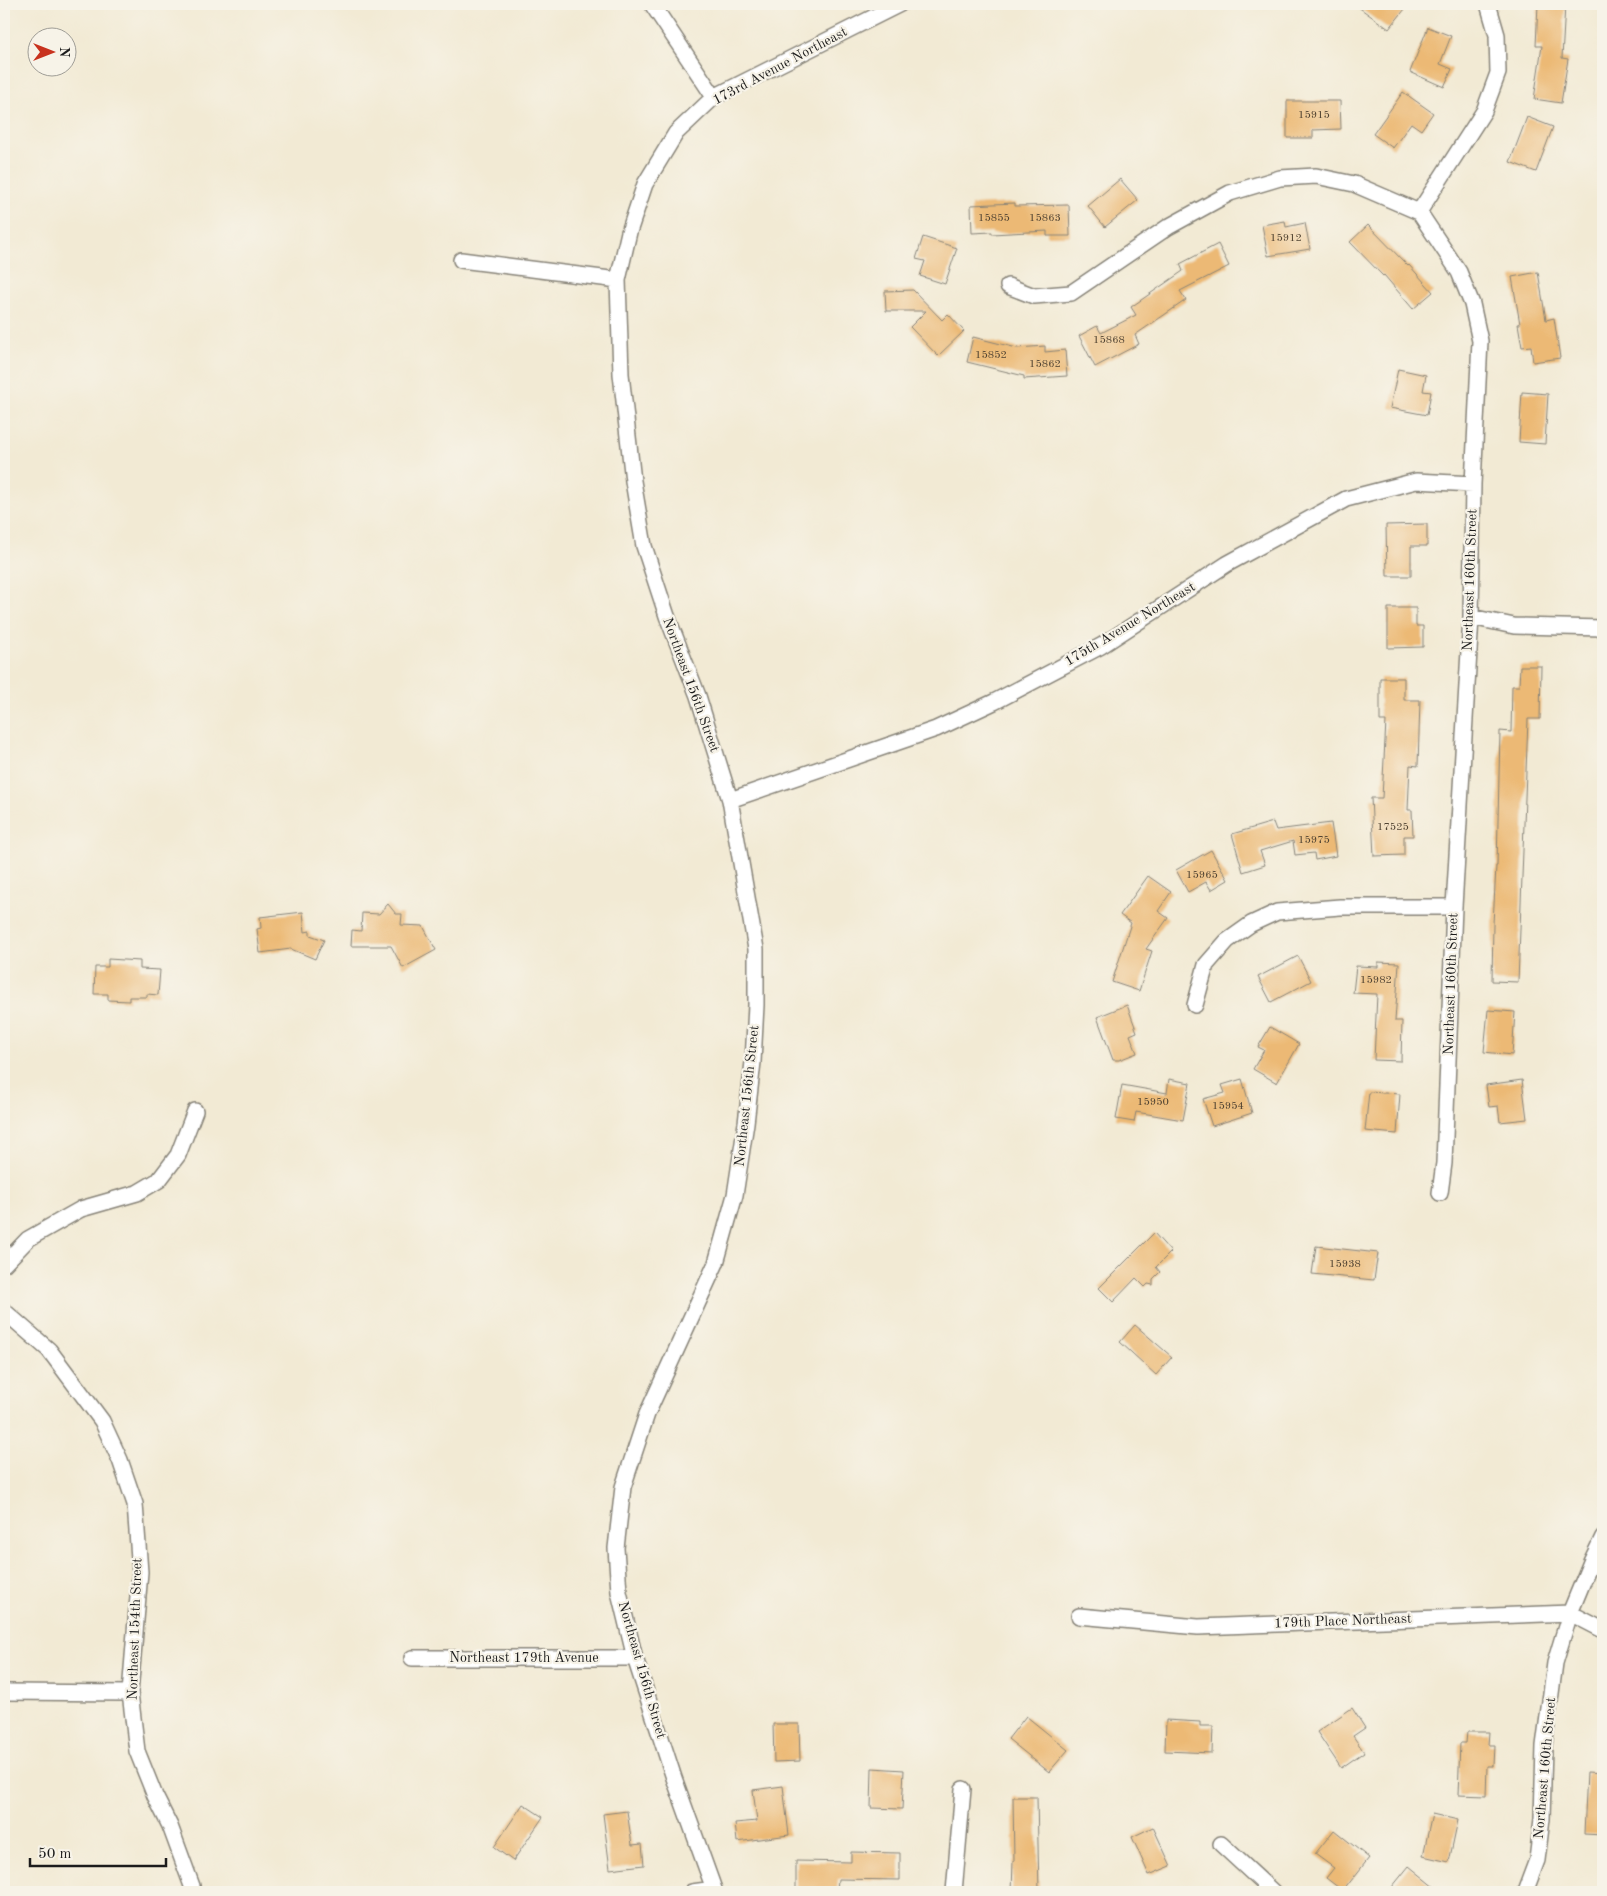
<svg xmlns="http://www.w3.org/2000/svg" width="1607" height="1896" font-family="'Old Standard TT',serif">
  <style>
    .building { fill: #ecb974 }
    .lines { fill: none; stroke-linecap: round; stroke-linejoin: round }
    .minor-casing { stroke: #878378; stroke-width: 18 }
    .minor { stroke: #fff; stroke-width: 15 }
    .labels { text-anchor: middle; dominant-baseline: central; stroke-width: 4.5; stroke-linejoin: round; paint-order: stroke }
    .number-label { font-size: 11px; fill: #504332 }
    .street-label { font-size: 14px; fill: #1c1c1c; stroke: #f7f3e8 }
  </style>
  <rect width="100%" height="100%" fill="#f7f3e8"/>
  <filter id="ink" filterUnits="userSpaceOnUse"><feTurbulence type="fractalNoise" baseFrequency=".02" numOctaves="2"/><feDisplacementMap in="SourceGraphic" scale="10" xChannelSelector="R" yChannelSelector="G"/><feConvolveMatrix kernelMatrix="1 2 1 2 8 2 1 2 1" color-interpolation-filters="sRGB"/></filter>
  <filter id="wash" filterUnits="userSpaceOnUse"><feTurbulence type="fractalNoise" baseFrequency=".0096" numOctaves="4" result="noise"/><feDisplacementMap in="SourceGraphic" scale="20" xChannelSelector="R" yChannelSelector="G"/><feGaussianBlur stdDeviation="1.12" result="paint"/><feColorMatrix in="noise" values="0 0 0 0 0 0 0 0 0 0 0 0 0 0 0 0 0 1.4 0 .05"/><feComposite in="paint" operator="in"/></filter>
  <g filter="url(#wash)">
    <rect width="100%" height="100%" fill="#f2ead4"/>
    <g id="blocks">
      <path class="building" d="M1354 4H1409L1389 29Z
        M1538 4 1565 5 1562 58 1568 59 1561 103 1534 99 1542 46H1536Z
        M1428 27 1451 36 1440 64 1452 69 1444 87 1410 72Z
        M1403 92 1433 113 1421 130 1411 123 1393 148 1373 134Z
        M1287 101H1340L1341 129 1313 130V138H1287Z
        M1527 117 1553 127 1536 172 1510 162Z
        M1120 179 1138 200 1105 227 1088 206Z
        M1015 203V206L1069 205 1070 236H1047V231L992 234V232L972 233 971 205Z
        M1285 221 1286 227 1305 223 1310 249 1268 256 1262 225Z
        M1368 225 1408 266 1409 265 1433 292 1413 309 1384 275 1383 276 1350 242Z
        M923 237 957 248 945 284 920 276 925 261 916 259Z
        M1218 244 1229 266 1180 291 1186 300 1135 335 1139 344 1095 367 1079 336 1097 326 1101 333 1136 315 1131 307 1183 271 1180 264Z
        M1538 272 1546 320 1554 318 1560 358 1533 362 1531 346 1522 347 1518 324H1520L1512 277Z
        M913 290 942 320 948 314 964 331 938 356 910 327 926 311H886L885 291Z
        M973 337 1017 348 1045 346V352L1065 350 1067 376 1024 379V376L967 362Z
        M1398 369 1426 375 1423 391 1431 392 1427 415 1390 408Z
        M1522 392 1548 394 1545 444 1519 442Z
        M1427 524V546H1411V576H1387L1386 525Z
        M1388 608H1416V626H1423V647L1388 648Z
        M1520 666H1541L1540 719H1528L1518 982 1492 981 1493 924 1496 866H1497L1500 731 1511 732 1512 686H1519Z
        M1380 678H1404V700H1420L1418 766 1410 765 1408 810H1412L1413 836H1404V855L1374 856 1371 798H1382L1386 721H1380Z
        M1273 822 1276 830 1331 823 1336 856 1315 860 1314 853 1295 855 1293 841 1260 851 1265 865 1243 872 1232 834Z
        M1211 850 1228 880 1211 890 1206 882 1188 892 1176 870Z
        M1148 876 1171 892 1158 911 1168 918 1146 949 1152 951 1139 991 1112 982 1131 923 1120 915Z
        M388 904 396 914H402L401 925 423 926 436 950 403 968 391 946H351L352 930 361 931 362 913 379 914Z
        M303 912 305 932 310 931V935L324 940 315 959 291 949 260 953 257 929 261 928 260 917Z
        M1298 956 1311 981 1271 1002 1258 977Z
        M108 959 140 961V969L160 970 158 995 147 994V997H129V1001L108 1000V994H94L95 967H108Z
        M1378 962 1399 963 1395 1021H1402L1401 1061 1374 1060 1377 994 1353 993 1356 966 1378 967Z
        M1127 1005 1137 1032 1130 1035 1137 1053 1119 1060H1113L1097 1017Z
        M1488 1010 1515 1012 1512 1055 1484 1052Z
        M1270 1027 1299 1044 1277 1083 1253 1069 1264 1050 1258 1047Z
        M1169 1079 1190 1083 1183 1120 1136 1112 1134 1122 1116 1119 1122 1085 1167 1093Z
        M1242 1079 1252 1113 1212 1126 1203 1099 1225 1093 1222 1085Z
        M1522 1080 1527 1119 1500 1122 1498 1106 1489 1107 1486 1085Z
        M1369 1092 1400 1094 1397 1134 1365 1131Z
        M1154 1233 1171 1252 1156 1267 1160 1272 1153 1279V1285L1148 1284 1145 1287 1136 1278 1113 1302 1099 1288Z
        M1316 1246 1378 1253 1374 1280 1312 1274Z
        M1135 1325 1172 1357 1156 1375 1120 1342Z
        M1352 1708 1365 1728 1353 1736 1364 1752 1341 1768 1317 1732Z
        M1026 1716 1068 1750 1049 1772 1008 1739Z
        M1166 1720 1200 1722V1726H1213L1212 1753 1165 1751Z
        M773 1724H799L800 1761 774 1762Z
        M1467 1732H1489L1488 1745H1494L1493 1766H1487L1486 1796 1458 1795 1460 1743H1466Z
        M872 1768 904 1770 902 1809 871 1808Z
        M1587 1772 1603 1773V1835L1584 1834Z
        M783 1786 789 1835 737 1842 735 1823 757 1821 753 1790Z
        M1013 1797H1037L1039 1892H1012L1013 1861H1014Z
        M523 1804 543 1817 513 1861 494 1847Z
        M627 1811 632 1845 642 1844 644 1865 610 1869 603 1814Z
        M1432 1814 1458 1820 1449 1862 1423 1856Z
        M1153 1827 1171 1866 1149 1875 1132 1837Z
        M1334 1830 1369 1858 1343 1891 1326 1878 1334 1868 1315 1854Z
        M851 1852 900 1853V1880L838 1879 837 1890 796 1889V1861L851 1862Z
        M1409 1866 1441 1892H1388Z"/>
    </g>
  </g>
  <g filter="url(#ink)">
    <use href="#blocks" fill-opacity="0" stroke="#878378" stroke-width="1"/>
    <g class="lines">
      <defs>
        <path id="minor" d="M652 4 714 97
          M461 260 618 280
          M1008 286 1034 296 1071 293 1168 227 1230 193 1280 178 1316 176 1354 184 1419 212
          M1471 617 1514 626 1603 628
          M730 800 936 729 994 702 1101 646 1227 564 1346 499 1416 481 1473 484
          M1195 1005 1206 965 1227 941 1251 924 1277 912 1340 907H1454
          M1440 1193 1444 1163 1454 907 1471 617 1473 484 1480 341 1472 304 1459 272 1419 212 1484 111 1498 73 1497 35 1488 4
          M4 1264 28 1239 81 1209 137 1193 159 1180 178 1155 195 1111
          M4 1311 49 1350 102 1421 120 1460 135 1504 140 1572 130 1693 137 1751 155 1796 170 1826 192 1886V1892
          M1079 1616 1198 1627 1570 1613 1603 1630
          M412 1658H635
          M4 1692 130 1693
          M1221 1844 1273 1892
          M692 1892 714 1889
          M715 1892 674 1778 635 1658 619 1592 616 1548 623 1487 647 1414 716 1263 735 1195 746 1123 753 1062 756 1005V949L730 800 698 696 667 616 644 546 633 481 621 374 618 280 629 232 645 184 676 133 714 97 900 4
          M954 1892 963 1789
          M1525 1892 1537 1860 1542 1819 1544 1746 1555 1663 1570 1613 1591 1562 1603 1537"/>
      </defs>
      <use href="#minor" class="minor-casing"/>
      <use href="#minor" class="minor"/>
    </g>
  </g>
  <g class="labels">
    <g class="number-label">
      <text x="1314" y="115">15915</text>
      <text x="994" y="218">15855</text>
      <text x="1045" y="218">15863</text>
      <text x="1286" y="238">15912</text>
      <text x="1109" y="340">15868</text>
      <text x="991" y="355">15852</text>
      <text x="1045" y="364">15862</text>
      <text x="1393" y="827">17525</text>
      <text x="1314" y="840">15975</text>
      <text x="1202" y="875">15965</text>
      <text x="1376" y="980">15982</text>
      <text x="1153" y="1102">15950</text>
      <text x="1228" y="1106">15954</text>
      <text x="1345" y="1264">15938</text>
    </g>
    <g class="street-label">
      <text transform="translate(780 66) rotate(-28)">173rd Avenue Northeast</text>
      <text transform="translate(1470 580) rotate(-88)">Northeast 160th Street</text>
      <text transform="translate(1130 624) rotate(-31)">175th Avenue Northeast</text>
      <text transform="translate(691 685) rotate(70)">Northeast 156th Street</text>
      <text transform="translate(1451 984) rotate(-88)">Northeast 160th Street</text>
      <text transform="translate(747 1096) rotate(-84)">Northeast 156th Street</text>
      <text transform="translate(1343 1621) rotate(-2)">179th Place Northeast</text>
      <text transform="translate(135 1629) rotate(-88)">Northeast 154th Street</text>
      <text x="524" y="1658">Northeast 179th Avenue</text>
      <text transform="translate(642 1670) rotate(74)">Northeast 156th Street</text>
      <text transform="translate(1545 1768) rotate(-85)">Northeast 160th Street</text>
    </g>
  </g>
  <rect width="1607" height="1896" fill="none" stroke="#f7f3e8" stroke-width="20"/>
  <g transform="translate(52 52) rotate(90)"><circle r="24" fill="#f7f3e8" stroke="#9f9d96"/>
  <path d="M0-4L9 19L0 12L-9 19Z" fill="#c8321e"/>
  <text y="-8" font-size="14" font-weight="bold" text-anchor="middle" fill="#1c1c1c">N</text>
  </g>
  <path d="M30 1858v8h136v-8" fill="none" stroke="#1c1c1c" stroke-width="2.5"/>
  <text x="38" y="1858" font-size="15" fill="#1c1c1c" stroke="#f7f3e8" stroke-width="4" paint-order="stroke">50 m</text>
</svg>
